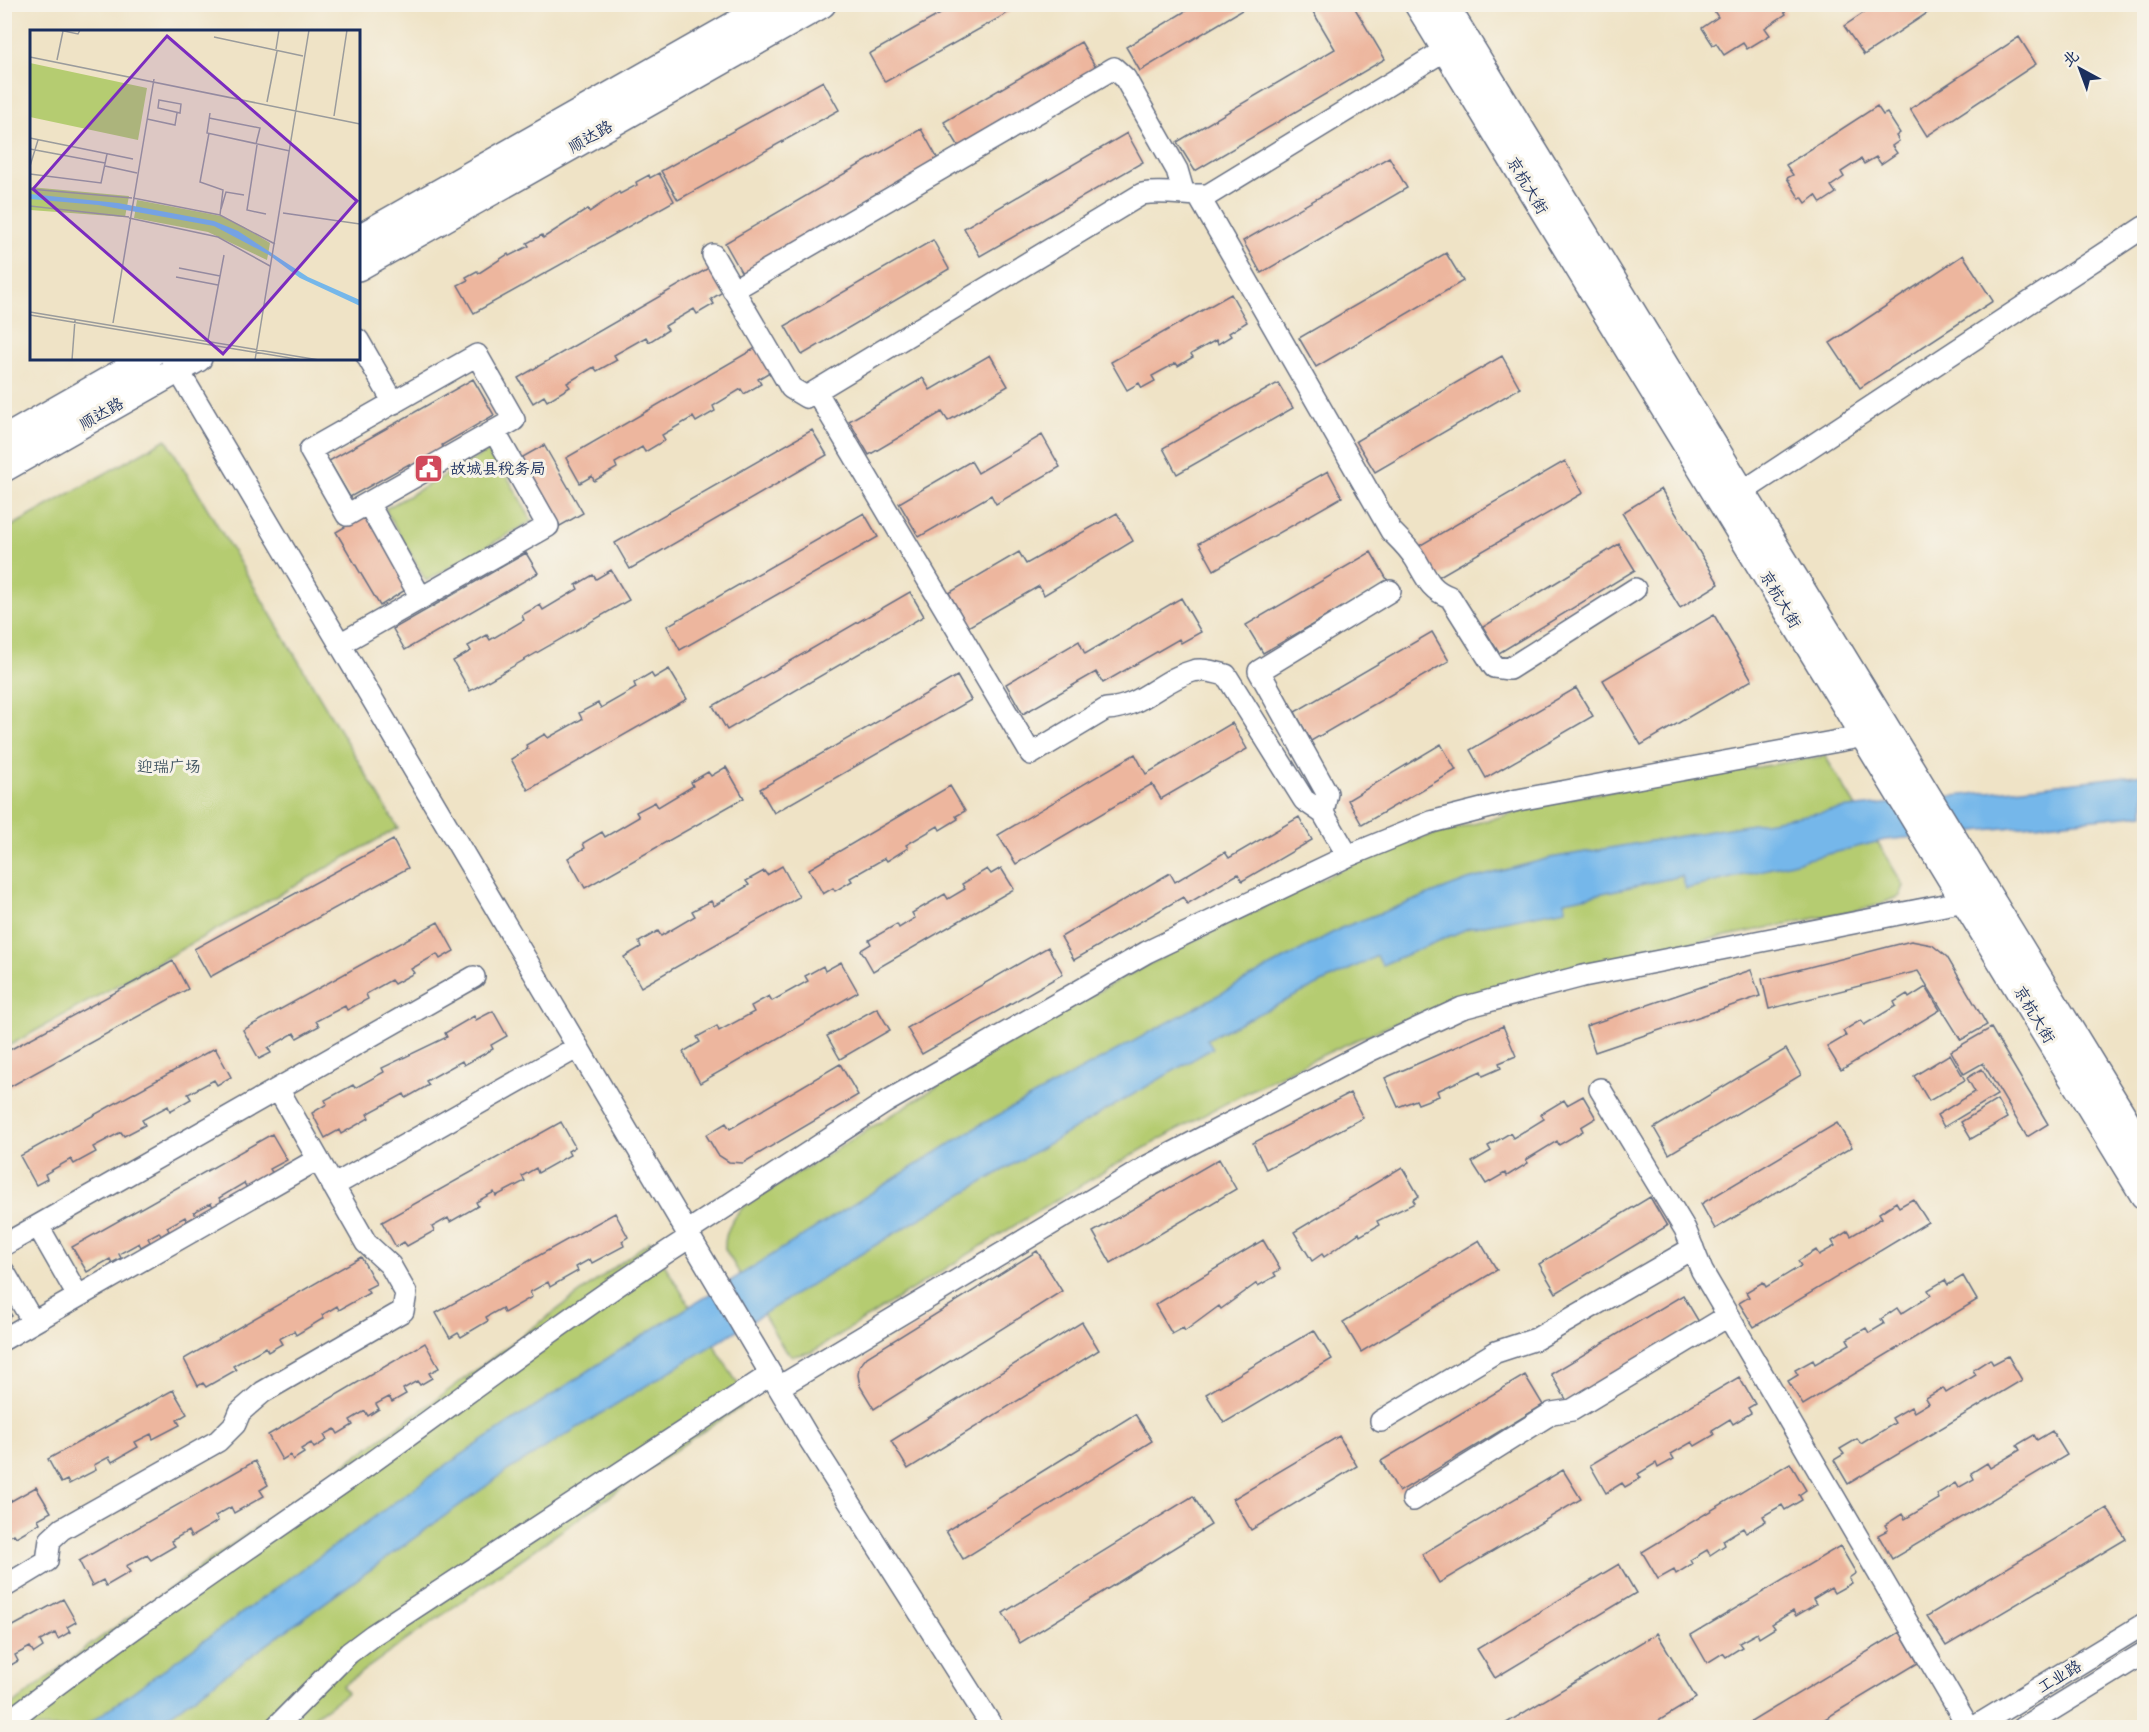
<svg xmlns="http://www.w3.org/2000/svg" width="2149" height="1732" font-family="Delius,'LXGW WenKai TC',sans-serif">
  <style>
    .green { fill: #b5cc71; stroke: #687e68; stroke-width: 1.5 }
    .water { fill: #75b7ea; stroke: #4873a4; stroke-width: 1.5 }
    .building { fill: #edb69e }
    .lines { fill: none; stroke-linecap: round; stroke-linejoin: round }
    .minor-casing { stroke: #656e82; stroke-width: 24 }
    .major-casing { stroke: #656e82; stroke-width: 30 }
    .minor { stroke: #fff; stroke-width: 21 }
    .major { stroke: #fff; stroke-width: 27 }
    .labels { text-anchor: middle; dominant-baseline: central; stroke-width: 6; stroke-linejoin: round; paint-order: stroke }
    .street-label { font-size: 16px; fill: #1b2f5e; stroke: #f7f3e8 }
    .poi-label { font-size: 16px; fill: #1b2f5e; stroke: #f7f3e8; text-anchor: start }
    .park-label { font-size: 16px; fill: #425663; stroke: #f7f3e8 }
    .inset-road { fill: none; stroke: #9a9b9c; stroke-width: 1.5 }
    .view { fill: #7b2cbf; fill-opacity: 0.15; stroke: #7b2cbf; stroke-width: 3 }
    .inset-edge { fill: none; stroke: #1b2f5e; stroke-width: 3 }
  </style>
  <rect width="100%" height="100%" fill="#f7f3e8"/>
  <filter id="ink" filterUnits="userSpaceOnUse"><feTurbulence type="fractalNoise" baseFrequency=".0167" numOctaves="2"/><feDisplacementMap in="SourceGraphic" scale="12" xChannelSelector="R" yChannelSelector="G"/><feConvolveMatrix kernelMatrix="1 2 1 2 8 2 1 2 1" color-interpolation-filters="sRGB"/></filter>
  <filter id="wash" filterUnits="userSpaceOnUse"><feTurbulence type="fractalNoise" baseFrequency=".008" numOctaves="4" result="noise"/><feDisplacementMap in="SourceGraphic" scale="24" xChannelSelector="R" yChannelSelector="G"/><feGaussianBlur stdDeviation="1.35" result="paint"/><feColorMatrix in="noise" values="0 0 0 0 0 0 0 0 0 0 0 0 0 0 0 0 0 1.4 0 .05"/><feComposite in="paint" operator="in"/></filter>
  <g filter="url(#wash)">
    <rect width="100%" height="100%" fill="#efe3c6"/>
    <path class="green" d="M166 439 398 828 5 1048V530Z
      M492 449 532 521 426 581 385 509Z
      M1825 756 1904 886 1900 896 1872 907 1526 976C1267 1055 1040 1211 812 1352L793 1356 784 1349 725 1249C724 1232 732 1221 742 1208L983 1058 1115 982 1203 936 1359 861 1421 838 1570 798Z
      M650 1241 749 1402 694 1437 342 1686 347 1693 299 1727 5 1728V1711L83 1650 434 1401Z"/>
    <path class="water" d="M2144 774V814L1885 840 1686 889 1682 876 1565 901 1566 909 1469 928 1382 965 1377 956 1207 1039 1213 1048 892 1235 507 1471 153 1727 83 1728 446 1465 623 1348 980 1125 1341 928 1468 880 1550 858 1841 809Z"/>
    <g id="blocks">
      <path class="building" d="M958 4H1024L885 82 869 54Z
        M1197 4H1252L1140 71 1126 47Z
        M1723 4H1780L1786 14 1765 28 1770 35 1747 49 1743 43 1724 55 1716 43 1713 45 1702 28 1718 17 1714 11Z
        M1877 4H1941L1864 55 1844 26Z
        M1309 5H1353L1385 59 1195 171 1177 142 1335 49Z
        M2019 37 2036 64 1927 136 1910 109Z
        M1081 42 1098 71 961 150 944 122Z
        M823 81 839 110 678 200 661 171Z
        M1877 106 1883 115 1887 113 1900 133 1896 136 1899 141 1892 146 1897 153 1881 164 1876 157 1864 164 1861 159 1841 172 1844 177 1831 186 1836 193 1821 203 1816 195 1806 203 1802 197 1800 199 1787 178 1793 175 1786 165Z
        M921 129 939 161 743 275 725 243Z
        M1127 133 1143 162 980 256 964 228Z
        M1389 157 1407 188 1261 273 1243 241Z
        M659 173 674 201 474 313 458 285 468 280 466 277 477 271 479 273 508 254 509 256 529 246 527 243 542 235 543 238 588 209 589 212 619 192 620 194 637 185 636 182 649 175 650 178Z
        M933 240 949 269 802 355 785 326Z
        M1446 253 1463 281 1316 367 1299 338Z
        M1963 255 1993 301 1860 388 1830 343Z
        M712 266 726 290 711 299 714 304 697 314 694 309 665 326 668 330 649 342 646 337 614 355 617 360 597 371 594 367 567 383 570 387 547 401 544 396 533 403 518 378Z
        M1231 294 1247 322 1229 333 1231 336 1218 344 1216 340 1191 354 1193 357 1178 366 1176 363 1152 376 1155 381 1142 388 1139 383 1127 390 1111 362Z
        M759 346 773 370 758 379 761 384 744 394 741 389 713 406 715 411 696 422 693 417 662 435 665 440 645 452 642 447 615 463 617 468 594 481 592 476 580 483 566 458Z
        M990 355 1008 386 948 421 942 412 869 455 849 421 923 378 930 390Z
        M1502 356 1520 388 1375 472 1356 441Z
        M473 379 494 415 442 445 444 450 411 468 409 464 350 497 329 461Z
        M1278 383 1293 408 1177 474 1163 448Z
        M812 430 827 455 630 569 615 543Z
        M1042 435 1060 467 996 504 991 495 919 537 899 503 971 461 978 473Z
        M544 445 583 513 560 526 521 458Z
        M1565 461 1583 493 1438 577 1419 546Z
        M1328 471 1342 497 1214 570 1199 543Z
        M1661 489 1719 584 1680 608 1622 513Z
        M864 513 878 537 680 650 667 626Z
        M1117 513 1133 541 1044 595 1039 586 968 627 949 593 1019 552 1026 564Z
        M367 514 410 587 380 606 336 532Z
        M1619 544 1635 570 1499 653 1483 627Z
        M1371 552 1388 581 1263 653 1246 625Z
        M526 553 538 573 405 650 393 629Z
        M611 570 629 600 470 691 453 661 471 651 468 646 487 635 490 640 524 620 522 615 540 605 543 610 578 589 576 585 593 575 596 579Z
        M910 592 924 616 727 730 713 706Z
        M1181 598 1201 632 1181 643 1179 639 1103 683 1096 672 1023 714 1006 684 1079 641 1085 654Z
        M1714 615 1752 680 1641 745 1603 680Z
        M1432 632 1449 661 1311 741 1295 712Z
        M669 669 687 699 528 790 511 759 528 749 526 745 545 734 548 738 582 719 579 713 598 703 601 708 636 688 634 683 651 673 654 678Z
        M957 676 971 700 774 813 760 789Z
        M1576 688 1593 716 1486 778 1470 750Z
        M1232 723 1247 749 1161 799 1152 784 1016 864 998 835 1135 754 1146 774Z
        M1441 744 1456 770 1362 825 1348 800Z
        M726 767 744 798 585 888 568 858 585 848 583 843 602 832 605 837 639 817 636 812 655 802 658 807 693 786 691 782 708 772 711 776Z
        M950 786 965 811 956 816 958 819 940 830 938 826 906 845 908 848 887 861 885 858 850 878 852 881 835 891 833 888 823 894 809 869Z
        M1299 817 1312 840 1242 881 1238 874 1187 904 1183 897 1074 960 1061 937 1170 873 1175 882 1225 852 1229 858Z
        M393 840 408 868 210 977 194 949Z
        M782 866 799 897 641 987 624 957 641 947 639 942 658 931 661 936 695 916 692 911 711 901 714 906 749 885 746 881 764 871 767 875Z
        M1001 868 1014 889 873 971 861 950 871 944 869 940 897 924 899 928 915 918 912 913 945 894 948 899 965 889 962 884 987 869 991 874Z
        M438 922 454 951 440 959 437 954 411 969 414 973 394 984 391 980 366 994 368 999 347 1010 345 1006 316 1021 319 1026 297 1038 294 1033 268 1048 271 1053 259 1059 243 1030Z
        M1911 941 1932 945 1947 957 1987 1025 1961 1040 1918 971 1769 1009 1762 979Z
        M1048 947 1063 974 922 1054 907 1028Z
        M173 961 188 989 4 1090V1053Z
        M841 962 858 992 700 1083 683 1052 700 1042 697 1037 717 1026 719 1031 754 1012 751 1006 769 996 772 1001 808 981 805 976 823 966 825 971Z
        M1751 970 1760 996 1595 1052 1586 1026Z
        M1926 987 1940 1010 1841 1070 1827 1047 1846 1036 1843 1031 1861 1020 1864 1025 1896 1006 1894 1002 1907 994 1909 998Z
        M877 1008 890 1030 840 1059 827 1036Z
        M493 1011 507 1036 491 1045 493 1049 464 1065 462 1061 426 1081 429 1085 406 1098 404 1094 367 1114 369 1118 341 1134 339 1130 325 1138 312 1113 327 1104 325 1100 353 1085 355 1088 384 1072 382 1068 447 1037 445 1033 474 1016 476 1020Z
        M1503 1026 1516 1056 1499 1063 1501 1068 1483 1076 1481 1071 1437 1091 1439 1096 1418 1104 1416 1100 1398 1107 1385 1078Z
        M1991 1028 2048 1124 2027 1137 1983 1063 1964 1074 1951 1051Z
        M215 1048 231 1077 217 1085 214 1080 188 1094 191 1099 170 1111 168 1106 142 1120 145 1125 124 1136 121 1132 93 1147 96 1152 74 1164 71 1159 45 1174 47 1179 36 1185 20 1156Z
        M1786 1049 1801 1075 1669 1154 1654 1128Z
        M1950 1054 1965 1080 1929 1101 1914 1076Z
        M840 1064 858 1095 743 1163 729 1162 718 1155 706 1135 726 1123 730 1129Z
        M1982 1069 1997 1095 1944 1127 1937 1115 1975 1092 1967 1078Z
        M1350 1093 1363 1118 1266 1169 1253 1143Z
        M1583 1096 1596 1118 1581 1127 1583 1131 1559 1145 1557 1141 1526 1160 1528 1163 1507 1176 1505 1173 1486 1184 1472 1162 1491 1151 1488 1146 1510 1133 1513 1138 1544 1119 1541 1114 1564 1100 1567 1105Z
        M1997 1100 2007 1118 1971 1139 1961 1122Z
        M561 1122 575 1147 568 1151 570 1155 538 1173 536 1168 522 1176 525 1181 496 1196 494 1192 476 1202 478 1206 450 1222 448 1218 432 1227 434 1231 407 1246 404 1242 396 1247 382 1222Z
        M1837 1123 1852 1147 1715 1229 1701 1204Z
        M272 1134 287 1160 270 1169 273 1174 247 1188 244 1183 219 1198 222 1202 213 1207 211 1203 194 1212 196 1216 187 1221 185 1217 167 1227 169 1231 161 1236 159 1232 148 1238 150 1242 141 1247 139 1243 119 1254 121 1258 112 1263 110 1259 87 1272 72 1247Z
        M1219 1159 1236 1189 1111 1263 1093 1232Z
        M1402 1167 1419 1196 1413 1200 1415 1203 1377 1221 1379 1225 1360 1236 1359 1233 1324 1257 1322 1254 1312 1261 1294 1232Z
        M1650 1197 1667 1226 1556 1293 1539 1264Z
        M1913 1199 1928 1222 1754 1327 1739 1303 1749 1297 1746 1292 1763 1282 1766 1287 1801 1266 1798 1261 1816 1250 1819 1255 1835 1246 1832 1241 1848 1231 1851 1236 1882 1218 1879 1213 1896 1202 1899 1207Z
        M615 1213 628 1237 622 1241 624 1246 592 1263 590 1259 576 1267 578 1271 550 1287 548 1282 530 1292 532 1297 504 1313 502 1308 486 1317 488 1321 461 1337 458 1333 450 1338 436 1313Z
        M1263 1240 1280 1269 1274 1273 1276 1276 1258 1286 1257 1283 1221 1309 1219 1306 1185 1331 1183 1328 1172 1334 1155 1305Z
        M1479 1240 1497 1270 1361 1352 1343 1322Z
        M1037 1251 1062 1291 874 1409 860 1386 858 1375 859 1367 867 1357Z
        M361 1257 376 1284 366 1289 369 1293 339 1310 337 1306 322 1315 324 1318 296 1335 294 1331 279 1339 282 1344 268 1352 266 1347 233 1366 236 1370 206 1387 203 1383 198 1386 184 1359Z
        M1963 1276 1977 1300 1803 1405 1788 1381 1798 1375 1795 1370 1813 1360 1815 1364 1850 1344 1847 1339 1866 1328 1869 1333 1884 1324 1881 1319 1897 1308 1901 1314 1931 1295 1928 1290 1945 1280 1948 1285Z
        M1683 1295 1699 1322 1567 1401 1551 1374Z
        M4 1303 12 1316 4 1321Z
        M1082 1322 1099 1350 908 1469 891 1441Z
        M1314 1330 1332 1359 1224 1423 1206 1394Z
        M425 1343 439 1368 429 1373 432 1378 420 1385 417 1381 403 1389 406 1394 392 1402 389 1397 376 1404 379 1409 368 1416 365 1411 350 1420 353 1425 338 1434 335 1429 324 1435 327 1440 314 1448 311 1443 301 1449 304 1453 293 1460 290 1455 282 1460 268 1435Z
        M2008 1356 2022 1380 1848 1484 1834 1460 1844 1454 1840 1449 1857 1439 1861 1444 1895 1423 1892 1418 1911 1407 1914 1412 1929 1403 1926 1398 1943 1388 1946 1393 1976 1375 1973 1370 1990 1359 1993 1364Z
        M1525 1375 1543 1405 1399 1492 1381 1461Z
        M1739 1377 1755 1404 1748 1408 1751 1413 1733 1424 1730 1419 1712 1430 1714 1435 1695 1446 1692 1442 1671 1454 1674 1459 1658 1468 1656 1463 1638 1474 1641 1478 1625 1487 1622 1483 1606 1493 1590 1465Z
        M173 1390 187 1414 177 1420 180 1425 153 1439 151 1434 135 1442 138 1447 112 1462 109 1457 94 1465 96 1470 69 1484 67 1480 61 1483 48 1459Z
        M1135 1414 1152 1441 963 1559 946 1531Z
        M2052 1431 2067 1455 1892 1559 1878 1535 1888 1530 1885 1525 1902 1514 1905 1519 1939 1499 1937 1494 1955 1483 1958 1488 1974 1479 1971 1473 1987 1463 1990 1468 2020 1450 2017 1445 2034 1435 2037 1440Z
        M1339 1436 1357 1466 1251 1530 1233 1499Z
        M255 1461 268 1485 260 1490 264 1496 234 1513 231 1507 215 1516 218 1521 191 1537 188 1531 171 1541 175 1546 151 1560 147 1555 126 1566 130 1572 106 1586 103 1580 92 1586 79 1561Z
        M1790 1463 1806 1490 1799 1495 1802 1500 1785 1510 1782 1505 1763 1516 1766 1521 1746 1533 1743 1528 1723 1540 1725 1545 1710 1555 1707 1550 1690 1560 1692 1564 1676 1574 1674 1570 1658 1579 1642 1552Z
        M1563 1470 1581 1499 1439 1583 1422 1554Z
        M36 1487 51 1512 38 1519 40 1523 16 1537 14 1534 4 1539V1505Z
        M1193 1496 1211 1525 1020 1643 1003 1613Z
        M2107 1508 2126 1539 1946 1646 1927 1616Z
        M1840 1546 1856 1573 1849 1578 1852 1583 1834 1593 1831 1588 1813 1599 1816 1604 1796 1616 1793 1611 1772 1624 1775 1628 1759 1638 1757 1633 1739 1643 1742 1647 1726 1657 1723 1653 1707 1663 1691 1635Z
        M1619 1564 1636 1593 1495 1678 1477 1649Z
        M63 1599 76 1622 67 1627 70 1632 58 1639 55 1633 40 1641 43 1647 34 1653 30 1647 15 1655 18 1661 6 1668 4 1631Z
        M1900 1632 1918 1663 1810 1728H1741Z
        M1657 1633 1696 1698 1647 1728H1498Z"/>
    </g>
  </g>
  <g filter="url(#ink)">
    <use href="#blocks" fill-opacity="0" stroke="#656e82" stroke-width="1.5"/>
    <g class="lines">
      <defs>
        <path id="minor" d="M1198 195 1391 531C1400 540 1409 548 1416 560 1426 577 1430 590 1450 597L1494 667 1509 669 1635 589
          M713 255 791 388 806 397 1142 194C1165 190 1185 196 1208 195L1445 50
          M733 290 1114 68 1125 78 1177 170 1184 194
          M358 340 394 403
          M477 355 514 420 347 515 310 450Z
          M171 358 808 1437 993 1728
          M816 391 1031 754 1106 709C1141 708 1162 679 1193 671 1203 668 1216 673 1226 675L1304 800 1323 813 1348 856
          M1742 492 2144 227
          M368 503 421 598
          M340 644 548 526 494 431
          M1323 813 1327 793 1259 671 1390 591
          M1600 1089 1685 1229 1702 1271 1969 1728
          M333 1186 578 1047
          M38 1226 78 1296
          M687 1232 886 1102 1147 952 1348 856 1431 822 1518 800 1865 736
          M4 1245 474 977
          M4 1272 33 1322
          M4 1339 318 1159
          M779 1387 1148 1166 1371 1050 1462 1008 1583 976 1965 901
          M1381 1421 1496 1352 1536 1339 1693 1248
          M1413 1500 1552 1413 1572 1410 1728 1316
          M4 1587 47 1561 50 1540 62 1529 218 1441 235 1424 240 1412 263 1392 403 1311 406 1293 390 1265 366 1243 278 1089
          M4 1725C121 1634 244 1552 365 1467 473 1390 578 1309 690 1237
          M275 1728 349 1653 373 1635 771 1374
          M1973 1728 2144 1624
          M2022 1728 2144 1653"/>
        <path id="major" d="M1418 4 2144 1195
          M1444 4 2144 1151
          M358 239 772 4
          M358 267 822 4
          M4 440 148 358
          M4 468 198 358"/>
      </defs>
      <use href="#minor" class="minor-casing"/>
      <use href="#major" class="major-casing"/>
      <use href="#minor" class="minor"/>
      <use href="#major" class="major"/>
    </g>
  </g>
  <defs>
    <symbol id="civic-square" viewBox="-11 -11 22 22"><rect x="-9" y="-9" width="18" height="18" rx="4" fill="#d1495b" stroke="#f7f3e8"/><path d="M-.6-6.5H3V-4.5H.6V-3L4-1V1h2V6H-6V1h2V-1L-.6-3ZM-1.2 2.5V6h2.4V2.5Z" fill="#fff"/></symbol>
  </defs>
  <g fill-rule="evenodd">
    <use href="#civic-square" x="412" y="452" width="33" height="33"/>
  </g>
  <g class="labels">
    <g class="street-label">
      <text transform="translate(590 136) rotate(-30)">顺达路</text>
      <text transform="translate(1528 185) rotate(59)">京杭大街</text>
      <text transform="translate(101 413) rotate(-30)">顺达路</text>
      <text transform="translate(1781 599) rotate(59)">京杭大街</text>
      <text transform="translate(2035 1014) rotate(59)">京杭大街</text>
      <text transform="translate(2059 1676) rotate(-31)">工业路</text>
    </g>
    <g class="poi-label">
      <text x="450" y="468">故城县税务局</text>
    </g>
    <g class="park-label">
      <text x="169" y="766">迎瑞广场</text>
    </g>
  </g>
  <g transform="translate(30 30)">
    <rect width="330" height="330" fill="#efe3c6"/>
    <path d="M0 33 117 58 108 110 0 87ZM0 157 99 166 95 187 0 180ZM107 170 191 186 214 197 240 213 237 230 178 202 104 188Z" fill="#b5cc71"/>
    <path d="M0 164 88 173 184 191 208 201 278 247 330 270V276L270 248 239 225 184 196 68 175 0 169Z" fill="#75b7ea"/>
    <path class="inset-road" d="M29 0 48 4 50 0M184 7 273 26M246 19 249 0M0 27 330 94M27 30 33 1M129 70 151 74 150 83 128 78ZM237 72 247 21M180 83 177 103 260 121M304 86 317 0M179 88 230 98 226 114M117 89 145 95 147 83M179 103 170 152 193 160 190 185M0 108 103 129M227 115 217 180 236 184M0 119 75 133M0 136 8 110M75 136 107 143M0 144 71 153 77 124M0 159 102 168M103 168 190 185 245 214M0 176 99 187M191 179 196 162 214 165M253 183 330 194M99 188 188 207 240 236M149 238 190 246M146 247 188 255M0 282 289 330M0 285 272 330M83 293 124 49M178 310 194 225M42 330 45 290M225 330 279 0"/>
    <path class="view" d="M137 6 327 171 193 324 3 159Z"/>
    <rect width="330" height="330" class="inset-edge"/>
  </g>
  <rect width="2149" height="1732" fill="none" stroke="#f7f3e8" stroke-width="24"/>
  <g transform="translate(2080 69) rotate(319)" stroke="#f7f3e8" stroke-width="4.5" paint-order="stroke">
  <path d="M0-4.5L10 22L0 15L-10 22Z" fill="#1b2f5e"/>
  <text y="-9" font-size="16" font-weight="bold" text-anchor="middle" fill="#1b2f5e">北</text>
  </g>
</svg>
